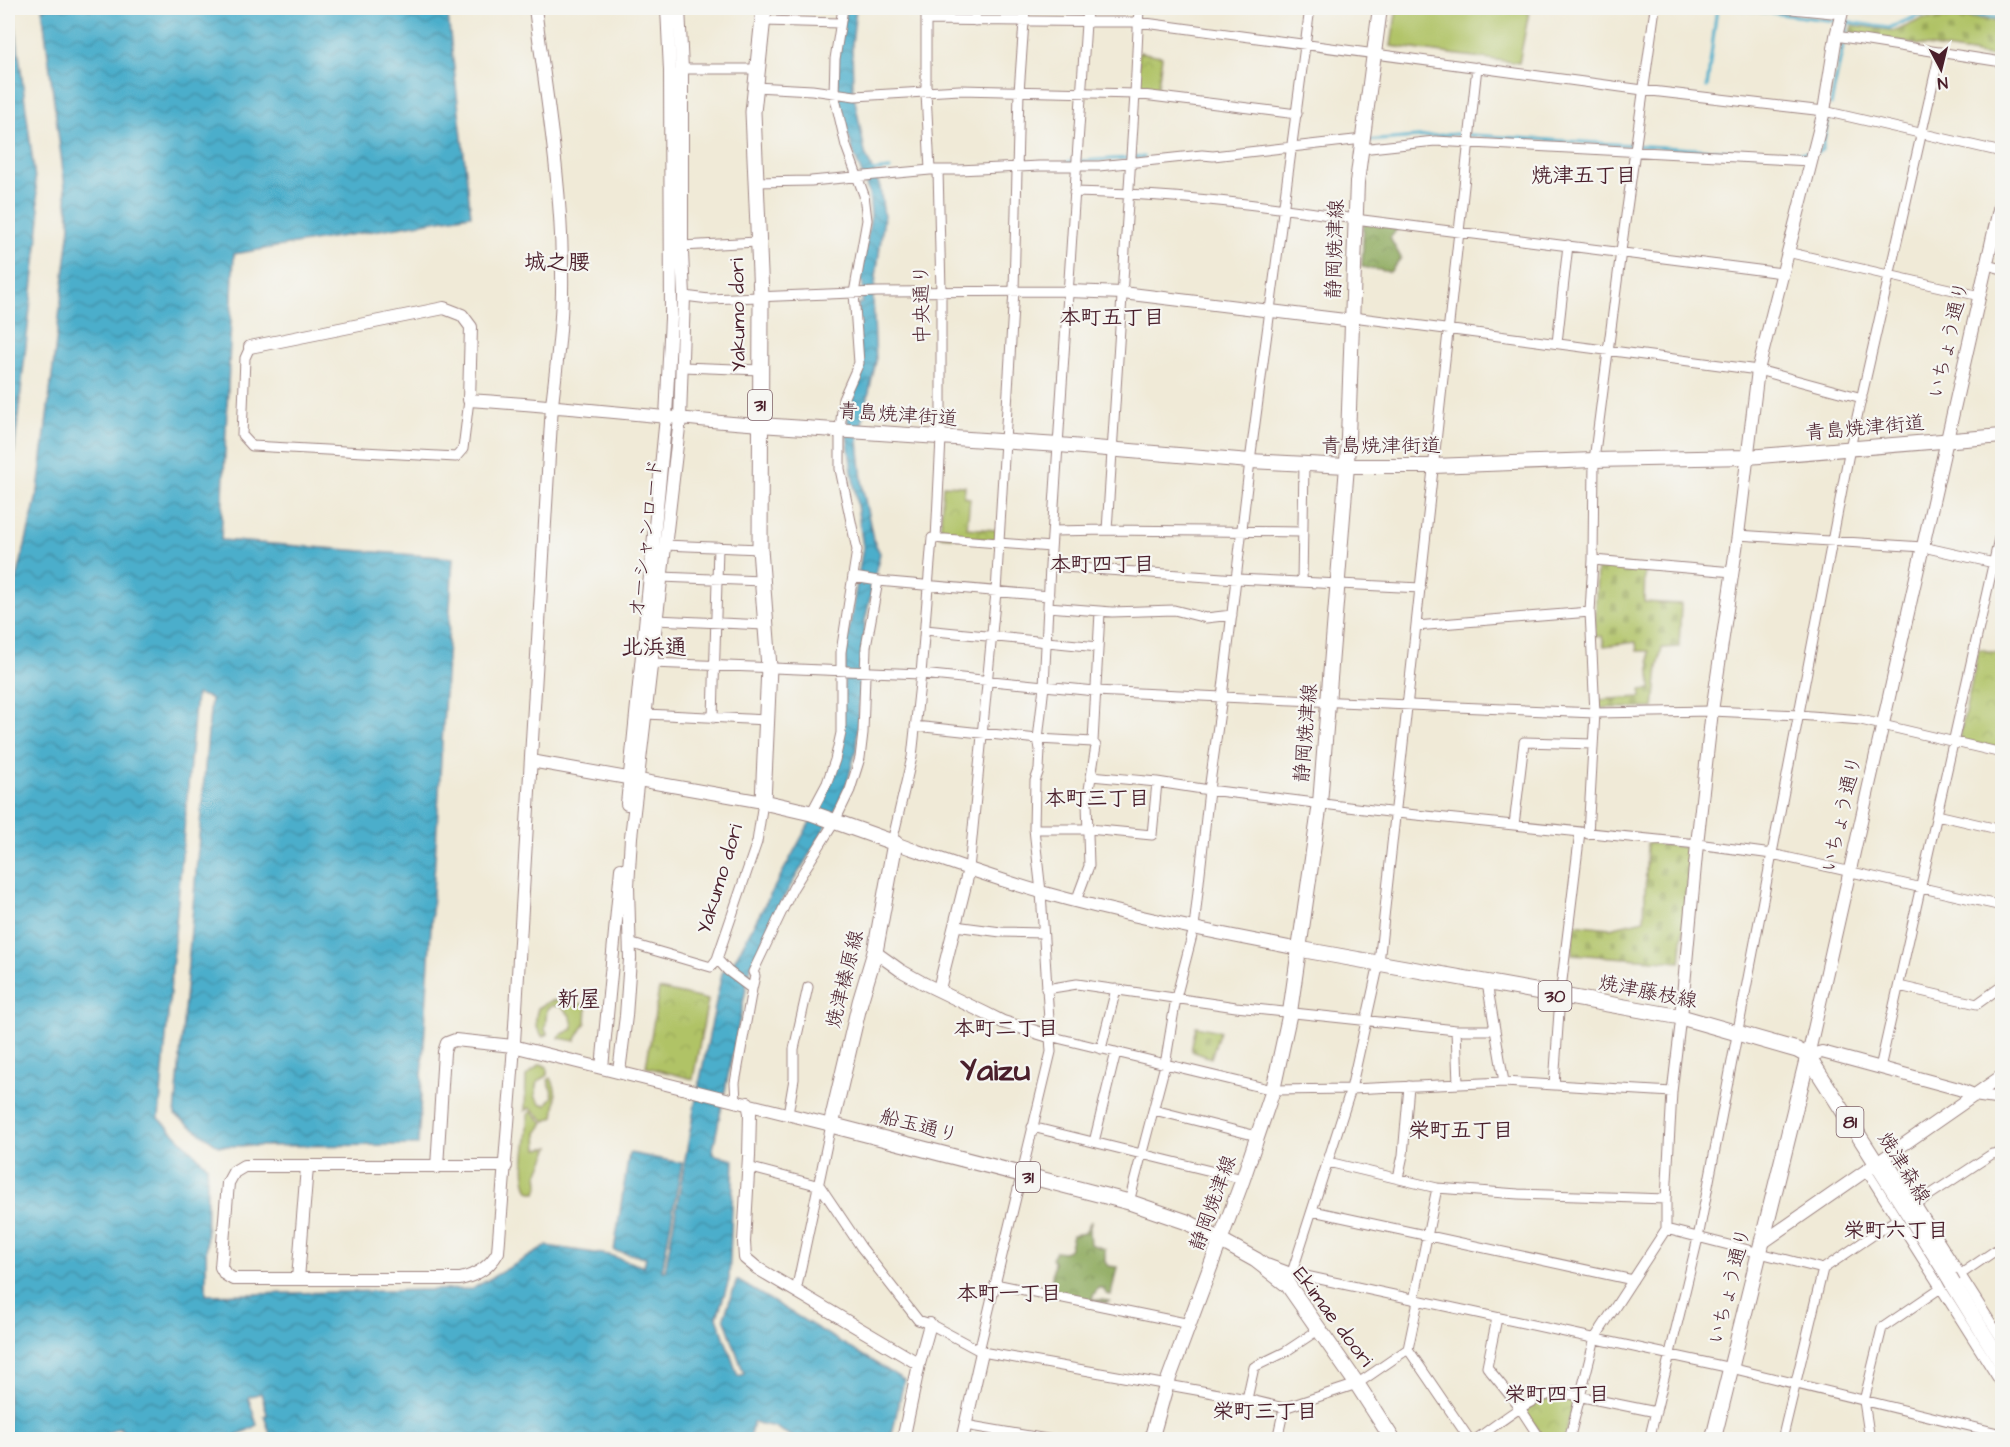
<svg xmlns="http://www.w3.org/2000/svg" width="2010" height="1447" font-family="'Architects Daughter','Klee One',sans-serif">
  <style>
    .grass { fill: #b0c366; stroke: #7d7148; stroke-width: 1.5 }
    .forest { fill: url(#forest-crowns); stroke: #6b6443; stroke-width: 1.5 }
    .cemetery { fill: url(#cemetery-stones); stroke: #7d7148; stroke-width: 1.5 }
    .park { fill: url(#park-crowns); stroke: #7d7148; stroke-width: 1.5 }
    .water { fill: url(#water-waves); stroke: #4b667b; stroke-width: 1.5 }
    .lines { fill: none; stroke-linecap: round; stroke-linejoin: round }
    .stream { stroke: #4caecb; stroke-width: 3 }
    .minor-casing { stroke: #9d8481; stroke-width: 11 }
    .tertiary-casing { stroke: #9d8481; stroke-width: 14 }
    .secondary-casing { stroke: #9d8481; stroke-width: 16 }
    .primary-casing { stroke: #9d8481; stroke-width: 17 }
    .minor { stroke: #fff; stroke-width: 9 }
    .tertiary { stroke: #fff; stroke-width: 12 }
    .secondary { stroke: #fff; stroke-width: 14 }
    .primary { stroke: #fff; stroke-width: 15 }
    .primary-bridge-casing { stroke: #9d8481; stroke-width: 17; stroke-linecap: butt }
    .primary-bridge { stroke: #fff; stroke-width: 15 }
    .labels { text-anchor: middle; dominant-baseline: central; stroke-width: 4.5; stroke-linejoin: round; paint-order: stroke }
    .shield { fill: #f6f6f2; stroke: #7e6067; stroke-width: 1.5 }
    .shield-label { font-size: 18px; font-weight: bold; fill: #4a1f2b }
    .street-label { font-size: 20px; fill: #4a1f2b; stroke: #f6f6f2 }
    .neighbourhood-label { font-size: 21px; font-weight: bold; fill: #4a1f2b; stroke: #f6f6f2 }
    .quarter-label { font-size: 22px; font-weight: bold; fill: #4a1f2b; stroke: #f6f6f2 }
    .town-label { font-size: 32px; font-weight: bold; fill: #4a1f2b; stroke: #f6f6f2 }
  </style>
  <defs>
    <pattern id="forest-crowns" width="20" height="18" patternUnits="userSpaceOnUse" patternTransform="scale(1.5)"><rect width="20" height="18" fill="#8ca95b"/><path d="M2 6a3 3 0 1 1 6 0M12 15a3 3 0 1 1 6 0" fill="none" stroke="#74894b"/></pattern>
    <pattern id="cemetery-stones" width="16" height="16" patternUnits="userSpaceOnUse" patternTransform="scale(1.5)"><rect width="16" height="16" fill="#b0c366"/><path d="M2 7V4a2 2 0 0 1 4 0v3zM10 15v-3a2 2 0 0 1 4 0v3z" fill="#99a759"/></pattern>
    <pattern id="park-crowns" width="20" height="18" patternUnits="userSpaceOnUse" patternTransform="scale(1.5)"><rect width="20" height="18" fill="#b0c366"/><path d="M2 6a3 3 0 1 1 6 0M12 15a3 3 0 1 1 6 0" fill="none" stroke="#99a759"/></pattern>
    <pattern id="water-waves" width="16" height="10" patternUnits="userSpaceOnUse" patternTransform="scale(1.5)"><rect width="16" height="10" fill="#4caecb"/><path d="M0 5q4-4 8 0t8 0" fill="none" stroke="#418da5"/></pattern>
  </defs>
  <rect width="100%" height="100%" fill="#f6f6f2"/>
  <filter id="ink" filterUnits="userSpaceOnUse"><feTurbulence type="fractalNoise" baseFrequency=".0167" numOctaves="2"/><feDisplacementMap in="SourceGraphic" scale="12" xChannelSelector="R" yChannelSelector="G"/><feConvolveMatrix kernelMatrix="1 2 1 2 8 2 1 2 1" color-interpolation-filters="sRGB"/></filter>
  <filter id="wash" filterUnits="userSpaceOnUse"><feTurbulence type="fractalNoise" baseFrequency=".008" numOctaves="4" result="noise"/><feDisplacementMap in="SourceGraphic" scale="24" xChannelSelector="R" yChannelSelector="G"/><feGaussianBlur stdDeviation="1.35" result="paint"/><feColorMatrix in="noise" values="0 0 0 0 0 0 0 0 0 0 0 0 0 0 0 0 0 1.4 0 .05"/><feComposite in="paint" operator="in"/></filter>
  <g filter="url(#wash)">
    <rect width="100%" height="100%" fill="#f0ead7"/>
    <path class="grass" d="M1397 8H1510L1529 12 1519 63 1391 46Z
      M562 1000 587 1005 586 1022 575 1041 559 1038 560 1035 573 1029C573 1018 568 1012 561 1006H552L547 1009 545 1030 548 1034 543 1037C535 1027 534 1021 538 1008L550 1001Z
      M541 1064 547 1067V1076L538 1081 535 1096 540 1103 546 1105 553 1096 548 1080 551 1078C558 1091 556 1103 554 1117L546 1121 530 1108 525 1111 526 1076Z
      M531 1111 544 1123 537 1133 538 1149 550 1147 538 1174 539 1184 536 1193 529 1191C518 1168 530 1140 528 1115Z"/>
    <path class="forest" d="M1364 221 1398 228 1390 238 1401 258 1390 272 1362 267Z
      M1091 1221 1089 1231 1090 1244 1105 1249V1262L1108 1266 1117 1267 1111 1295 1107 1294 1102 1288H1098L1091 1299 1110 1301 1105 1303 1050 1293 1054 1262 1052 1258 1056 1251 1064 1252 1069 1250 1073 1235 1085 1233Z"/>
    <path class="cemetery" d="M1970 18 2002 21V58L1850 34 1852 25 1896 31 1922 19Z
      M1597 563 1645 567 1644 602 1681 604 1679 647 1662 648 1658 667 1654 708H1599L1598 700 1641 697V690L1651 689 1649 651H1637L1636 642 1604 646 1602 636 1595 637Z
      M1647 843 1691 848 1680 962 1572 954 1574 924 1610 928 1644 920Z
      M1196 1026 1220 1031 1211 1058 1191 1051Z"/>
    <path class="park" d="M1139 52 1162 56 1157 93 1138 89Z
      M943 485 965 486 964 497 970 498 967 528 997 530 996 540 940 536Z
      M1979 649 2002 654V749L1959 740Z
      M659 989 708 1000 693 1079 646 1067Z
      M1555 1397H1569L1573 1405 1564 1439H1544L1524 1411 1538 1403Z"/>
    <path class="water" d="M8 8H13L40 218 14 454 8 483Z
      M42 8H447L471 215 234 254 221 540 453 558 418 1145 219 1146 175 1115 211 698 196 694 159 1118 207 1166 206 1295 472 1289 547 1246 609 1255 644 1267 646 1257 614 1251 629 1153 682 1163 662 1271H665L695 1104 722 973 729 964 733 963 821 802 839 763 846 649 863 547 847 436 848 414 853 390 860 372 858 304 862 303 863 283 860 281 871 215 869 193 853 151 838 99 837 59 846 8H856L852 44 853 90 865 153 880 187 884 217 873 299 876 361 858 441 863 490 873 539 880 553 865 621 856 750 848 780 836 809 781 902 750 969 712 1154 734 1160 729 1280 717 1317 738 1376 744 1374 724 1317 737 1280 904 1380 891 1439H796L775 1427 753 1422 749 1440 272 1439 264 1416 267 1414 261 1393 248 1397 257 1425 232 1439H127L120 1427 97 1439 8 1440V616L38 491 70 226Z"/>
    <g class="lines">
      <path class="stream" d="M1732 8 1836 21
        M1849 22 1889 28 1920 15 1953 14 2002 18
        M1707 87 1717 8
        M1831 104 1848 22
        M1366 141 1456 134 1727 151 1808 153
        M1818 152 1822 150 1828 120
        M1067 162 1144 157
        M870 171 890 169"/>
    </g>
  </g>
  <g filter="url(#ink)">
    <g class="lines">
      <defs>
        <path id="minor" d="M926 8V93L930 170
          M1782 8 1842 14
          M926 20 1138 22 1643 90 1824 111 2002 152
          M763 21 840 23
          M975 21 976 8
          M1836 36 2002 62
          M682 69H757
          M755 87 812 90 855 96 960 90 1135 94 1297 114
          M1361 149 1435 141 1811 161
          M755 182 811 181 930 170H959L1039 166H1099L1202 155 1213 156 1363 139
          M1074 192C1168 194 1262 204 1355 219L1782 273
          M682 246 757 242
          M1787 252 1980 296
          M1987 265 2002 269
          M684 296 709 299 877 292 1069 291
          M1353 317 1758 370 1862 398
          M1557 343 1568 245
          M250 347 245 358 242 435 252 446 456 457 463 449 469 400
          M683 367 761 370
          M1107 530 1135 94 1139 8
          M1053 531 1107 530 1303 532
          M1738 535 1923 547 1994 563
          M936 539 941 438V291L938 170
          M664 545 760 549
          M1593 560 1733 572
          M1050 566 1237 579 1421 588
          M661 577 762 581
          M854 577 878 581 1049 596
          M1302 582 1304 464
          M1048 607 1112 612 1174 610 1206 618 1232 615
          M656 620 765 625
          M1416 626 1590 612
          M925 630 1098 647
          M652 663 921 674 1095 691 1222 697 1595 713 1712 711 1799 715 1861 720 2002 753
          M646 714 767 720
          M713 718 718 547
          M915 726 1038 739 1093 742
          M1091 776 1157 782 1209 790 1397 813 1697 844 1772 854 2002 906
          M811 813 827 783 835 760 841 733V652L857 550 840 469V430L843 399 859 363 854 293 867 220 864 195 846 146 834 94 835 59 843 8
          M1937 815 2002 830
          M1514 825 1524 742 1593 744
          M1034 829H1089L1152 835 1157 782
          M1588 834 1595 713 1590 612 1593 560 1594 460 1621 251 1655 8
          M892 842 912 757 921 674 932 538 1051 547
          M969 869 996 592 1014 290 1019 92 1025 8
          M1076 901 1089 866 1087 802 1096 746 1093 742 1100 612
          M955 926 1001 932 1043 933
          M629 943 711 967 717 959
          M1487 983 1504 1082
          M1899 986 1977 1004 2002 986
          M752 989 755 976 753 972 793 888 835 821 850 790 860 758 863 733 866 647 878 581
          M1046 989 1077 984 1236 1007 1456 1030H1495
          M1456 1030 1458 1084
          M1049 1036 1273 1090 1351 1089 1504 1082 1672 1092
          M1101 1049 1116 989
          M1880 1068 2002 525
          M1554 1085 1560 997 1580 832
          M736 1101 735 1083 752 989 728 971 717 959 757 842 763 802
          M1154 1110 1257 1136
          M788 1114 794 1079V1049L808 987
          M1032 1127 1243 1179
          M1094 1142 1116 1052
          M1886 1157 2002 1340
          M1328 1162 1437 1188 1414 1300
          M748 1167 820 1186 861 1247 918 1320 930 1324 982 1352 1247 1399 1284 1408 1357 1384 1408 1349 1418 1301
          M1866 1170 2002 1385
          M1398 1178 1403 1155 1409 1086
          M1437 1188 1518 1194 1666 1199
          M1129 1202 1165 1065 1176 998 1194 928 1209 790 1222 697 1250 461 1310 8
          M1916 1204 1992 1154 2002 1153
          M1313 1211 1633 1280
          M1666 1229 1823 1269
          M1268 1264 1292 1273 1731 1368 2002 1434
          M995 1284 1190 1324
          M1288 1285 1351 1089 1379 963 1477 67
          M796 1291 831 1125
          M1497 1318 1487 1367 1520 1408 1541 1440
          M1408 1349 1470 1440
          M979 1351 1051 1052 1041 892 1034 829 1035 781 1039 770 1040 749 1038 739 1044 686 1050 566 1087 8
          M1247 1399 1254 1367 1285 1352 1318 1330
          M965 1425 1053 1440
          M1277 1440 1284 1408
          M1475 1440C1501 1422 1527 1398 1558 1392L1656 1412
          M1569 1440 1595 1338 1666 1229V1199L1672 1092 1681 1017
          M1649 1440 1698 1238 1850 448 1940 52
          M1782 1440 1823 1269 1897 1219
          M1870 1440 1864 1401 1882 1328 2002 1246"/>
        <path id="tertiary" d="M2002 196 1808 1056 1822 1052 1959 1089 1974 1095 2002 1099
          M1069 291 1123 293 1353 321
          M250 347 444 308 462 315 471 327 469 400C566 406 663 418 760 425
          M531 761 763 802
          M627 804 666 417 671 318 670 71 667 8
          M895 843C943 860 992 878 1041 892 1126 916 1213 932 1299 949
          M875 952 900 970 925 984 985 1013 1003 1022 1049 1036
          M939 989 969 869
          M1681 1017 1697 844 1712 711 1738 535 1758 370 1824 111 1836 36 1843 8
          M602 1068 621 869
          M619 1072 626 1016 630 959 628 887 631 837 680 419 684 296 682 252V69L679 8
          M748 1103 750 1113 749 1156 744 1242 745 1258 757 1268 919 1364 903 1440
          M506 1166H244L234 1172 228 1183 221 1267 225 1274 233 1279H460C477 1275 490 1267 498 1252L513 1059 552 405C557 361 563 317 562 273 562 184 546 95 535 8
          M437 1167 444 1052 447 1043 455 1040 513 1046 831 1125
          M1762 1243 2002 1076
          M298 1279 307 1167
          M919 1364 930 1324
          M962 1440 982 1352"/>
        <path id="secondary" d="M760 425 1059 445 1250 461 1347 466H1433L1594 460 1748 457 2002 436
          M1151 1440 1166 1386 1243 1179 1273 1090 1290 1012 1320 803 1347 466 1357 182 1380 8"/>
        <path id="primary" d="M764 8 753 112 761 296 760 549 769 667 763 802 811 813 895 843 875 952 860 1002 831 1125 1129 1202 1187 1222 1220 1240 1256 1260 1288 1285 1357 1384 1393 1440
          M1299 949 1681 1017 1797 1050 1808 1056
          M1808 1056 1949 1277
          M1953 1284 2002 1363
          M1713 1440 1808 1056"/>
      </defs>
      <use href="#minor" class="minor-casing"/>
      <use href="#tertiary" class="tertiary-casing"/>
      <use href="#secondary" class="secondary-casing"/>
      <use href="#primary" class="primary-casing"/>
      <use href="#minor" class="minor"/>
      <use href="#tertiary" class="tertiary"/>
      <use href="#secondary" class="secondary"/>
      <use href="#primary" class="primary"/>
      <defs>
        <path id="primary-bridge" d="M1949 1277 1953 1284"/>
      </defs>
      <use href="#primary-bridge" class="primary-bridge-casing"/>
      <use href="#primary-bridge" class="primary-bridge"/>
    </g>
  </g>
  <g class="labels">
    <g class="shield">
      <rect x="748" y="390" width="24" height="30" rx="4.5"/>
      <rect x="1538.5" y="981" width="33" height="30" rx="4.5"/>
      <rect x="1836.5" y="1107" width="27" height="30" rx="4.5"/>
      <rect x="1016" y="1162" width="24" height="30" rx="4.5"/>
    </g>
    <g class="shield-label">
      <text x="760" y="405">31</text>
      <text x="1555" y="996">30</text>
      <text x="1850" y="1122">81</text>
      <text x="1028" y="1177">31</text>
    </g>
    <g class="street-label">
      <text transform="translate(1335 249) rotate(-88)">静岡焼津線</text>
      <text transform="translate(922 304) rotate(-91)">中央通り</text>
      <text transform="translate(738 315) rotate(-91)">Yakumo dori</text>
      <text transform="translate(1949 340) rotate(-77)">いちょう通り</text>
      <text transform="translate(898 415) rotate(4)">青島焼津街道</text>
      <text transform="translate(1865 428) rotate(-5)">青島焼津街道</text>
      <text x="1381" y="446">青島焼津街道</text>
      <text transform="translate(646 538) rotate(-83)">オーシャンロード</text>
      <text transform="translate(1306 733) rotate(-85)">静岡焼津線</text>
      <text transform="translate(1842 814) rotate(-77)">いちょう通り</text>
      <text transform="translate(720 879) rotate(-73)">Yakumo dori</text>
      <text transform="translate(845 979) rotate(-76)">焼津榛原線</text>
      <text transform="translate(1648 992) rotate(11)">焼津藤枝線</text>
      <text transform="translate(919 1126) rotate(15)">船玉通り</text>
      <text transform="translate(1904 1168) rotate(58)">焼津森線</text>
      <text transform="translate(1213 1203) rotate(-70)">静岡焼津線</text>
      <text transform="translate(1730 1286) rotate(-76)">いちょう通り</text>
      <text transform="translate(1333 1317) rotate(53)">Ekimae doori</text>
    </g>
    <g class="neighbourhood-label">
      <text x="1584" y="175">焼津五丁目</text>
      <text x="1112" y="317">本町五丁目</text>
      <text x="1102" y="564">本町四丁目</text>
      <text x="1097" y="798">本町三丁目</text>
      <text x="1006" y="1028">本町二丁目</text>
      <text x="1461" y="1130">栄町五丁目</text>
      <text x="1896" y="1230">栄町六丁目</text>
      <text x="1009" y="1293">本町一丁目</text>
      <text x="1557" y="1394">栄町四丁目</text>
      <text x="1265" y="1411">栄町三丁目</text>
    </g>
    <g class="quarter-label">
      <text x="557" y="262">城之腰</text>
      <text x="654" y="647">北浜通</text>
      <text x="579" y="999">新屋</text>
    </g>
    <g class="town-label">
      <text x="995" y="1070">Yaizu</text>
    </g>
  </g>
  <rect width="2010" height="1447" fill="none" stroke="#f6f6f2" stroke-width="30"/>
  <g transform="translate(1941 69) rotate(173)" stroke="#f6f6f2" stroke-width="4.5" paint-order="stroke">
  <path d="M0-4.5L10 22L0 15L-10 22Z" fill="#4a1f2b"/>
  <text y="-9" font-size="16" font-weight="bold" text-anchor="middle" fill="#4a1f2b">N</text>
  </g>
</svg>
